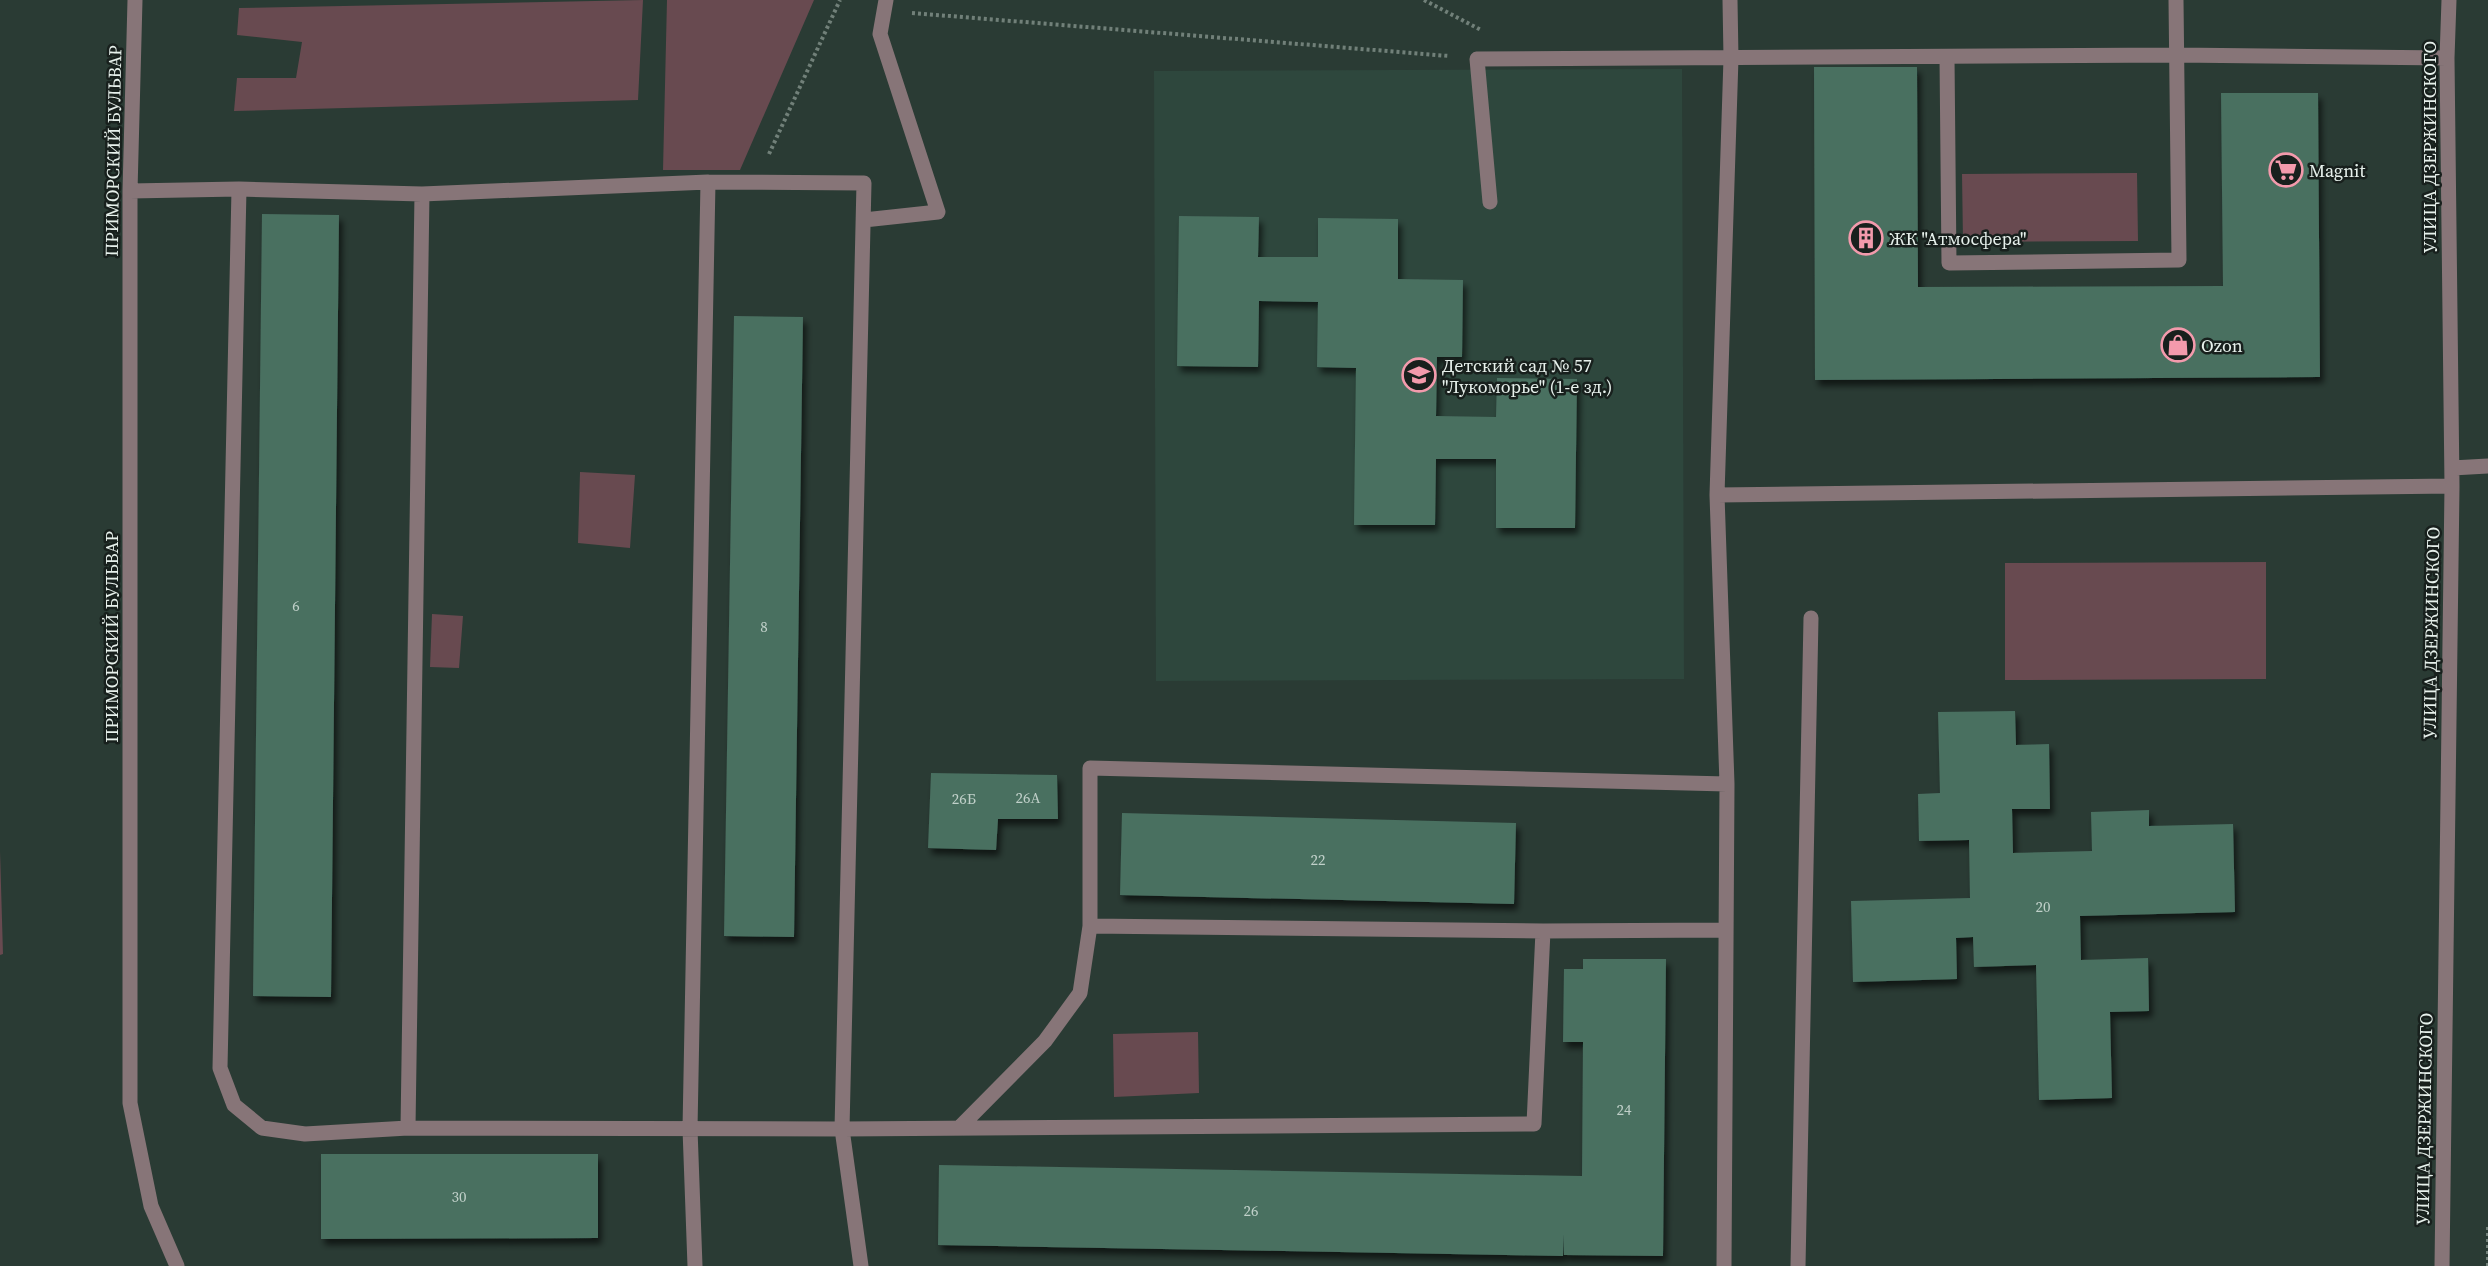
<svg xmlns="http://www.w3.org/2000/svg" width="2488" height="1266" font-family="'Source Serif 4',serif">
  <style>
    .built { fill: #2e473d }
    .green { fill: #684a50 }
    .building { fill: #496f60; filter: url(#shadow) }
    .lines { fill: none; stroke-linecap: round; stroke-linejoin: round }
    .path { stroke: #718079; stroke-width: 4; stroke-dasharray: 3 3; stroke-linecap: butt }
    .minor { stroke: #877578; stroke-width: 15 }
    .labels { text-anchor: middle; dominant-baseline: central; stroke-width: 5; stroke-linejoin: round; paint-order: stroke }
    .number-label { font-size: 15px; fill: #c0d0c9 }
    .street-label { font-size: 18px; fill: #e7f1ec; stroke: #18201d }
    .poi-label { font-size: 18px; fill: #e7f1ec; stroke: #18201d; text-anchor: start }
  </style>
  <defs>
    <filter id="shadow"><feDropShadow dx="3.5" dy="6" stdDeviation="3" flood-color="#0009"/></filter>
  </defs>
  <rect width="100%" height="100%" fill="#2a3b34"/>
  <path class="built" d="M1682 69 1684 679 1156 681 1154 71Z"/>
  <path class="green" d="M643 0 638 100 234 111 237 78H296L302 42 237 35 239 8Z
    M667 0H814L740 170H663Z
    M2137 173 2138 241 1963 242 1962 174Z
    M580 472 635 475 630 548 578 543Z
    M2266 562V679L2005 680V563Z
    M432 614 463 616 459 668 430 667Z
    M0 851 3 954 0 955Z
    M1198 1032 1199 1093 1114 1097 1113 1034Z"/>
  <path class="building" d="M1814 67H1917L1918 287 2223 286 2221 93H2318L2320 377 1815 380Z
    M262 214 339 215 331 997 253 996Z
    M1179 216 1259 217 1258 257H1318V218L1398 219V279L1463 280 1462 357H1437L1436 416 1496 417 1497 378 1577 379 1575 528H1496V459H1436L1435 525H1354L1356 368 1317 367 1318 302 1259 301 1258 367 1177 366Z
    M734 316 803 317 794 937 724 936Z
    M2015 711 2016 745 2049 744 2050 809H2012L2013 853 2092 851 2091 812 2149 810V826L2233 824 2235 912 2080 916 2081 960 2148 958 2149 1011 2110 1012 2112 1098 2039 1100 2036 965 1974 967 1973 937 1956 938 1957 979 1853 982 1851 901 1970 898 1969 840 1919 841 1918 794 1940 793 1938 712Z
    M931 773 1057 775 1058 819H998L996 850 928 848Z
    M1122 813 1516 823 1514 904 1120 895Z
    M1583 959H1666L1663 1256 1564 1255V1234L1563 1256 938 1245 939 1165 1582 1176 1583 1042H1563L1564 969H1583Z
    M321 1154H598V1238L321 1239Z"/>
  <g class="lines">
    <path class="path" d="M1424 0 1481 30
      M912 13 1449 56
      M769 154 840 0
      M2488 1266V1227"/>
    <path class="minor" d="M135 0 130 191V1103L151 1206 177 1266
      M1947 57 1949 263 2179 260 2176 0
      M239 189 220 1068 234 1105 262 1128 305 1134 408 1128
      M130 191 239 189 422 194 708 182 864 183 842 1129 408 1128 422 194
      M1490 202 1477 59 2177 55 2447 58
      M864 220 938 212 880 34 886 0
      M2452 468 2488 466
      M1717 495 2452 486
      M1090 926V768L1727 784
      M959 1128 1045 1041 1080 993 1090 926 1543 931
      M695 1266 690 1129 708 182
      M861 1266 842 1129 1534 1124 1543 931 1725 930
      M1724 1266 1727 784 1717 495 1731 58 1730 0
      M1798 1266 1811 618
      M2442 1266 2452 486 2447 58 2449 0"/>
  </g>
  <defs>
    <symbol id="supermarket-ring" viewBox="-11 -11 22 22"><circle r="9.5" fill="#18201d" stroke="#f39aac" stroke-width="1.5"/><path d="M-6-5.5h2.5l.6 2H6L4.5 2H-2.5L-4.4-4H-6ZM-1.5 3.2a1.3 1.3 0 1 0 .1 0ZM3 3.2a1.3 1.3 0 1 0 .1 0Z" fill="#f39aac"/></symbol>
    <symbol id="building-ring" viewBox="-11 -11 22 22"><circle r="9.5" fill="#18201d" stroke="#f39aac" stroke-width="1.5"/><path d="M-4-6H4V6H1V3H-1V6H-4ZM-2.5-4.3h1.7v1.8h-1.7ZM.8-4.3h1.7v1.8H.8ZM-2.5-1h1.7V.8h-1.7ZM.8-1h1.7V.8H.8Z" fill="#f39aac"/></symbol>
    <symbol id="shop-ring" viewBox="-11 -11 22 22"><circle r="9.5" fill="#18201d" stroke="#f39aac" stroke-width="1.5"/><path d="M-5-2.5h2.3a2.7 3.5 0 0 1 5.4 0H5L5.5 6h-11ZM-1.5-2.5h3a1.5 2.3 0 0 0-3 0Z" fill="#f39aac"/></symbol>
    <symbol id="school-ring" viewBox="-11 -11 22 22"><circle r="9.5" fill="#18201d" stroke="#f39aac" stroke-width="1.5"/><path d="M0-5L7-2L0 1L-7-2ZM-4 1L0 2.5L4 1V4Q0 6-4 4Z" fill="#f39aac"/></symbol>
  </defs>
  <g fill-rule="evenodd">
    <use href="#supermarket-ring" x="2267" y="151" width="38" height="38"/>
    <use href="#building-ring" x="1847" y="219" width="38" height="38"/>
    <use href="#shop-ring" x="2159" y="326" width="38" height="38"/>
    <use href="#school-ring" x="1400" y="356" width="38" height="38"/>
  </g>
  <g class="labels">
    <g class="number-label">
      <text x="296" y="605">6</text>
      <text x="764" y="626">8</text>
      <text x="1028" y="797">26А</text>
      <text x="964" y="798">26Б</text>
      <text x="1318" y="859">22</text>
      <text x="2043" y="906">20</text>
      <text x="1624" y="1109">24</text>
      <text x="459" y="1196">30</text>
      <text x="1251" y="1210">26</text>
    </g>
    <g class="street-label">
      <text transform="translate(2429 147) rotate(-90)">УЛИЦА ДЗЕРЖИНСКОГО</text>
      <text transform="translate(113 151) rotate(-89)">ПРИМОРСКИЙ БУЛЬВАР</text>
      <text transform="translate(2431 633) rotate(-89)">УЛИЦА ДЗЕРЖИНСКОГО</text>
      <text transform="translate(111 637) rotate(-90)">ПРИМОРСКИЙ БУЛЬВАР</text>
      <text transform="translate(2424 1119) rotate(-89)">УЛИЦА ДЗЕРЖИНСКОГО</text>
    </g>
    <g class="poi-label">
      <text x="2309" y="170">Magnit</text>
      <text x="1889" y="238">ЖК "Атмосфера"</text>
      <text x="2201" y="345">Ozon</text>
      <text x="1442" y="365">Детский сад № 57<tspan x="1442" dy="21">"Лукоморье" (1-е зд.)</tspan></text>
    </g>
  </g>
</svg>
